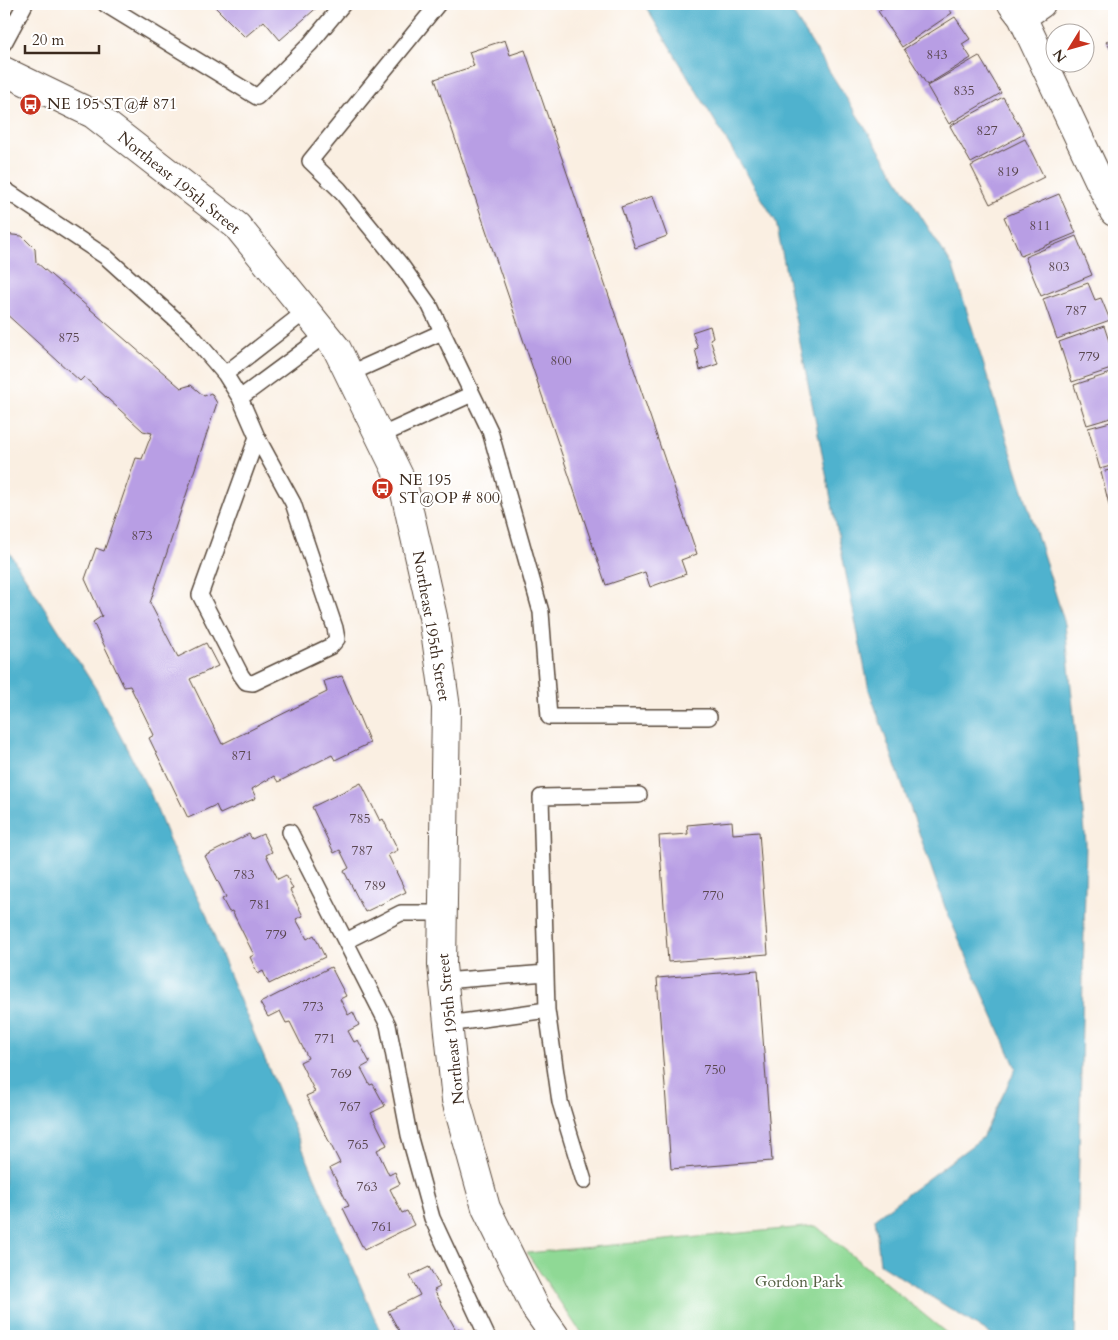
<svg xmlns="http://www.w3.org/2000/svg" width="1118" height="1340" font-family="Cardo,serif">
  <style>
    .green { fill: #8fd995; stroke: #65825a }
    .water { fill: #4fb2ce; stroke: #456e76 }
    .building { fill: #b89ee4 }
    .lines { fill: none; stroke-linecap: round; stroke-linejoin: round }
    .service-casing { stroke: #58483b; stroke-width: 18 }
    .minor-casing { stroke: #58483b; stroke-width: 30 }
    .tertiary-casing { stroke: #58483b; stroke-width: 30 }
    .service { stroke: #fff; stroke-width: 15 }
    .minor { stroke: #fff; stroke-width: 28 }
    .tertiary { stroke: #fff; stroke-width: 28 }
    .labels { text-anchor: middle; dominant-baseline: central; stroke-width: 4; stroke-linejoin: round; paint-order: stroke }
    .number-label { font-size: 14px; fill: #5a4750 }
    .poi-label { font-size: 16px; fill: #3b2a1e; stroke: #fff; text-anchor: start }
    .street-label { font-size: 16px; fill: #3b2a1e; stroke: #fff }
    .park-label { font-size: 16px; fill: #545f42; stroke: #fff }
  </style>
  <rect width="100%" height="100%" fill="#fff"/>
  <filter id="ink" filterUnits="userSpaceOnUse"><feTurbulence type="fractalNoise" baseFrequency=".02" numOctaves="2"/><feDisplacementMap in="SourceGraphic" scale="10" xChannelSelector="R" yChannelSelector="G"/><feConvolveMatrix kernelMatrix="1 2 1 2 8 2 1 2 1" color-interpolation-filters="sRGB"/></filter>
  <filter id="wash" filterUnits="userSpaceOnUse"><feTurbulence type="fractalNoise" baseFrequency=".0096" numOctaves="4" result="noise"/><feDisplacementMap in="SourceGraphic" scale="20" xChannelSelector="R" yChannelSelector="G"/><feGaussianBlur stdDeviation="1.12" result="paint"/><feColorMatrix in="noise" values="0 0 0 0 0 0 0 0 0 0 0 0 0 0 0 0 0 1.4 0 .05"/><feComposite in="paint" operator="in"/></filter>
  <g filter="url(#wash)">
    <rect width="100%" height="100%" fill="#faefe2"/>
    <path class="green" d="M816 1226 950 1336H583L527 1253Z"/>
    <path class="water" d="M644 4H787L953 267 1065 624 1086 843 1075 1336H993L880 1264 875 1218 982 1138 1016 1068 946 910 869 690 776 222Z
      M4 544 96 689 151 795 174 852 207 916 222 958 382 1336H4Z"/>
    <g id="blocks">
      <path class="building" d="M212 4H321L280 40 264 21 245 37Z
        M889 4H946L952 13 902 47 878 11Z
        M955 17 970 39 962 44 971 58 927 85 904 49Z
        M1114 28V54L1106 42 1113 37 1109 31Z
        M505 40 510 55 525 50 697 554 681 560 686 574 650 587 645 572 606 585 435 79 474 66 469 52Z
        M979 56 1001 93 949 124 927 86Z
        M1003 97 1024 134 971 163 950 126Z
        M1025 139 1044 177 990 204 971 166Z
        M1059 194 1076 233 1021 256 1004 217Z
        M653 196 667 236 635 248 621 207Z
        M4 234 22 236 35 249 36 262 181 388 191 385 204 396 211 393 217 403 150 603 178 657 206 643 218 666 190 679 222 744 327 692 324 681 342 676 370 743 335 760 332 755 278 782 274 776 252 789 256 798 220 814 216 805 188 818 149 738 154 735 130 686 124 687 93 622 102 616 85 579 96 548 104 551 136 458 142 459 152 433 143 431 84 377 80 381 4 312Z
        M1076 236 1092 275 1041 296 1025 257Z
        M1088 283 1095 300 1101 298 1110 320 1057 339 1043 299Z
        M710 326 713 337 710 339 718 364 700 370 695 349 698 348 692 332Z
        M1104 326 1110 344 1114 343V368L1072 382 1059 342Z
        M1114 372V417L1087 425 1074 385Z
        M1114 421V465L1100 469 1088 428Z
        M1114 469V513H1111L1101 472Z
        M361 783 380 821 383 819 398 850 388 855 406 892 365 912 344 871 349 868 340 850 334 853 312 807Z
        M732 821 733 834 759 832 768 954 668 962 659 836 688 834 687 825Z
        M249 834 252 839 263 834 272 852 266 855 278 879 286 875 293 889 290 890 303 916 296 919 307 939 314 935 325 957 269 984 263 971 258 974 250 957 254 955 232 911 229 912 222 899 226 897 205 856Z
        M331 967 346 996 340 999 348 1015 353 1012 359 1025 348 1031 354 1042 358 1040 370 1063 361 1068 370 1085 373 1084 385 1106 371 1113 387 1145 377 1150 389 1175 395 1172 400 1184 390 1189 402 1213 407 1211 414 1225 364 1250 343 1208 349 1206 330 1168 340 1163 306 1096 315 1092 300 1062 308 1058 290 1022 286 1023 280 1011 268 1017 260 1003Z
        M758 970 772 1161 671 1169 657 978Z
        M429 1267 440 1287 434 1290 456 1330 459 1328 463 1336H402L388 1311 420 1295 410 1276Z"/>
    </g>
  </g>
  <g filter="url(#ink)">
    <use href="#blocks" fill-opacity="0" stroke="#58483b" stroke-width="1"/>
    <g class="lines">
      <defs>
        <path id="service" d="M105 4 257 97 310 44 343 4
          M438 4 310 161 339 189 401 265 430 306 490 431 541 612 549 717H709
          M4 43 25 4
          M4 189 106 257 188 331 225 374 240 398 257 437 293 503 335 628 337 639 331 646 253 683 246 682 241 675 200 595 257 437
          M225 374 306 311
          M349 374 442 332
          M240 398 325 335
          M380 436 472 394
          M290 832 388 1025 409 1135 432 1218 487 1336
          M346 941 401 913H443
          M443 981 546 973
          M448 1024 547 1010
          M584 1181 560 1102 547 1010 541 797 639 795"/>
        <path id="minor" d="M1012 4 1022 17 1114 212
          M1022 17 1041 4"/>
        <path id="tertiary" d="M4 71 93 114 237 226 337 349 403 484 433 617 446 708 442 965 456 1100 486 1208 536 1309 555 1336"/>
      </defs>
      <use href="#service" class="service-casing"/>
      <use href="#minor" class="minor-casing"/>
      <use href="#tertiary" class="tertiary-casing"/>
      <use href="#service" class="service"/>
      <use href="#minor" class="minor"/>
      <use href="#tertiary" class="tertiary"/>
    </g>
  </g>
  <defs>
    <symbol id="bus-disc" viewBox="-11 -11 22 22"><circle r="9.5" fill="#c8321e" stroke="#fff"/><path d="M-5-6H5V4H4V6H2V4H-2V6H-4V4H-5ZM-3.5-4V0h7V-4ZM-3.5 1.2v1.5H-2V1.2ZM2 1.2v1.5H3.5V1.2Z" fill="#fff"/></symbol>
  </defs>
  <g fill-rule="evenodd">
    <use href="#bus-disc" x="18" y="92" width="25" height="25"/>
    <use href="#bus-disc" x="370" y="476" width="25" height="25"/>
  </g>
  <g class="labels">
    <g class="number-label">
      <text x="937" y="54">843</text>
      <text x="964" y="90">835</text>
      <text x="987" y="130">827</text>
      <text x="1008" y="171">819</text>
      <text x="1040" y="225">811</text>
      <text x="1059" y="266">803</text>
      <text x="1076" y="310">787</text>
      <text x="69" y="337">875</text>
      <text x="1089" y="356">779</text>
      <text x="561" y="360">800</text>
      <text x="142" y="535">873</text>
      <text x="242" y="755">871</text>
      <text x="360" y="818">785</text>
      <text x="362" y="850">787</text>
      <text x="244" y="874">783</text>
      <text x="375" y="885">789</text>
      <text x="713" y="895">770</text>
      <text x="260" y="904">781</text>
      <text x="276" y="934">779</text>
      <text x="313" y="1006">773</text>
      <text x="325" y="1038">771</text>
      <text x="715" y="1069">750</text>
      <text x="341" y="1073">769</text>
      <text x="350" y="1106">767</text>
      <text x="358" y="1144">765</text>
      <text x="367" y="1186">763</text>
      <text x="382" y="1226">761</text>
    </g>
    <g class="poi-label">
      <text x="47" y="104">NE 195 ST@# 871</text>
      <text x="399" y="480">NE 195<tspan x="399" dy="18">ST@OP # 800</tspan></text>
    </g>
    <g class="street-label">
      <text transform="translate(179 183) rotate(39)">Northeast 195th Street</text>
      <text transform="translate(431 626) rotate(80)">Northeast 195th Street</text>
      <text transform="translate(451 1029) rotate(-96)">Northeast 195th Street</text>
    </g>
    <g class="park-label">
      <text x="799" y="1282">Gordon Park</text>
    </g>
  </g>
  <rect width="1118" height="1340" fill="none" stroke="#fff" stroke-width="20"/>
  <g transform="translate(1070 48) rotate(233)"><circle r="24" fill="#ffffff" stroke="#b1aaa5"/>
  <path d="M0-4L9 19L0 12L-9 19Z" fill="#c8321e"/>
  <text y="-8" font-size="14" font-weight="bold" text-anchor="middle" fill="#3b2a1e">N</text>
  </g>
  <path d="M25 45v8h74v-8" fill="none" stroke="#3b2a1e" stroke-width="2.5"/>
  <text x="32" y="45" font-size="15" fill="#3b2a1e" stroke="#ffffff" stroke-width="4" paint-order="stroke">20 m</text>
</svg>
